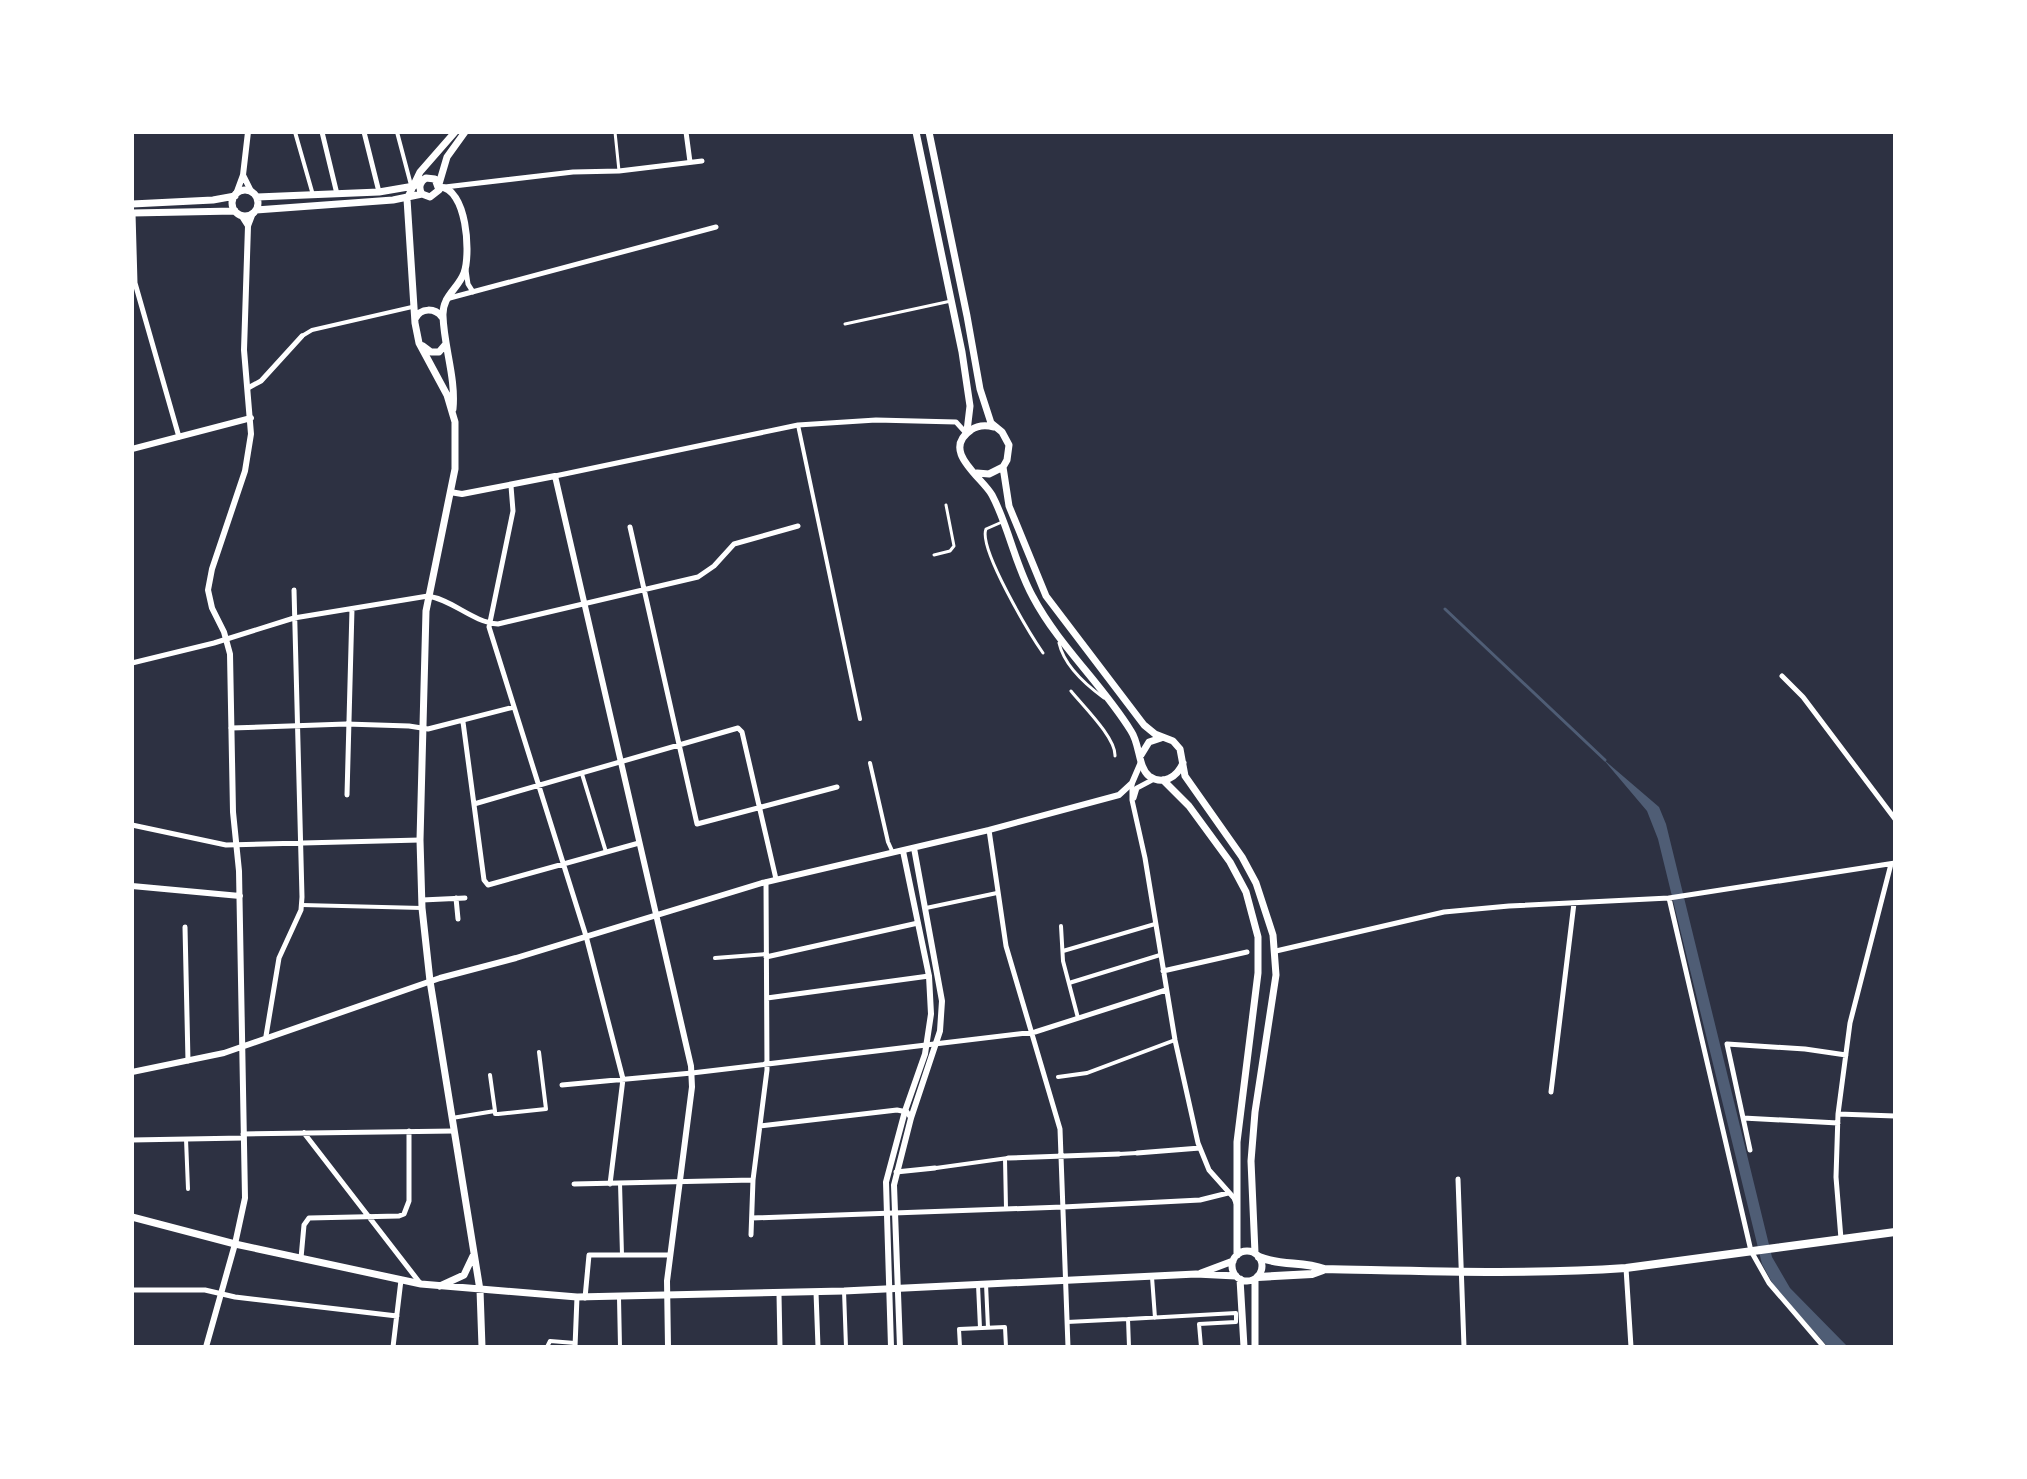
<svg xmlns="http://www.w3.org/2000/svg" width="2027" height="1479" font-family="Lato,sans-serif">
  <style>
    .water { fill: #4f5d75 }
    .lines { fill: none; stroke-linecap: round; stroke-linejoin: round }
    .stream { stroke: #4f5d75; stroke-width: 3 }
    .service { stroke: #fff; stroke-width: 3 }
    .pedestrian { stroke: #fff; stroke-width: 4 }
    .minor { stroke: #fff; stroke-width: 5 }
    .tertiary { stroke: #fff; stroke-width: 6 }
    .secondary { stroke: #fff; stroke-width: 7 }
    .primary { stroke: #fff; stroke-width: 8 }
  </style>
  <rect width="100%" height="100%" fill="#2d3142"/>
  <path class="water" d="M1603 759 1659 807 1666 824 1772 1257 1790 1288 1848 1347H1828L1775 1288 1762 1264 1658 839 1647 811Z"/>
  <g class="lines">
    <path class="stream" d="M1445 609 1605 760"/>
    <path class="service" d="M615 132 619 171
      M845 324 951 301
      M1002 522 986 529C978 548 1030 634 1043 653
      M934 555 950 551 954 546 946 505
      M1059 643C1064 665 1086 685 1104 698
      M1071 691C1083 706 1116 738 1115 756"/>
    <path class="pedestrian" d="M295 132 313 195
      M397 132 411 185
      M302 336 312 330 412 307
      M798 425 860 719
      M870 763 888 842 893 853
      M582 774 606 852
      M302 905 422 908
      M926 908 997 893
      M1061 926 1063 961 1078 1018
      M1063 951 1155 924
      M715 958 766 954
      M1069 983 1160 955
      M490 1075 495 1111
      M1058 1077 1087 1073 1175 1040
      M452 1118 495 1111V1114H498L546 1109 539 1052
      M186 1139 188 1189
      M1119 1154 1137 1153
      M1005 1159 1006 1208
      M936 1168 1008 1158
      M620 1183 622 1255
      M1152 1277 1155 1318
      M986 1284 988 1328
      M978 1285 980 1328
      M844 1291 846 1347
      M619 1298 620 1347
      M1067 1322 1128 1319
      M547 1347 550 1341 575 1343
      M960 1347 959 1329 1005 1327 1006 1347
      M1129 1347 1128 1319 1236 1313V1322L1199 1324 1201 1347"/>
    <path class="minor" d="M322 132 337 194
      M364 132 379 192
      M686 132 690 162
      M445 187 573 172 619 171 702 161
      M133 213 135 283 179 437
      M466 270 468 284 473 292
      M446 299 716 227
      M248 388 261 381 302 336
      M555 476 798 425 876 420 956 422 966 433
      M511 486 513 511 489 627 586 936 623 1079 610 1184
      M630 527 697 824 837 787
      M132 663 214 643 294 618 428 596C453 600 472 622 498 624L698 577 714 566 734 544 798 526
      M1782 676 1803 697 1895 819
      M463 722 484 880 488 885 639 843
      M231 728 346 724 409 726 428 729 514 707
      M1132 784V800L1145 858 1175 1040 1198 1143 1209 1170 1234 1198 1236 1203
      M347 795 352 609
      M1134 798 1137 788 1154 779
      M474 804 738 728 742 732 776 879
      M132 825 226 845 420 840
      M989 830 1006 946 1060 1129 1068 1347
      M456 898 458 919
      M1669 898 1751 1251 1769 1283 1824 1347
      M422 900 465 898
      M185 927 188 1061
      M1276 951 1444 912 1509 906 1669 898 1895 863
      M766 957 918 923
      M1163 971 1247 952
      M767 998 929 976
      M266 1036 279 958 301 910 302 897 294 590
      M562 1085 692 1073 1035 1032 1166 990
      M1551 1092 1574 903
      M1838 1114 1895 1116
      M1743 1118 1838 1123
      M760 1126 897 1110 907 1112 911 1118
      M304 1133 420 1283
      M243 1134 454 1131
      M132 1140 243 1138
      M1750 1150 1727 1044 1805 1049 1846 1055
      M1137 1153 1200 1148
      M1008 1158 1119 1154
      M896 1172 935 1168
      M1458 1179 1464 1347
      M574 1184 753 1180
      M752 1218 1063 1207 1200 1200 1228 1193
      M751 1235 753 1180 767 1070 766 882
      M1841 1239 1836 1177 1838 1114 1850 1023 1891 864
      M301 1258 304 1225 309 1218 399 1216 404 1214 409 1201V1131
      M1626 1268 1631 1347
      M132 1290H205L235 1297 397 1316
      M816 1292 818 1347
      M779 1294 780 1347
      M585 1298 589 1255H670
      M393 1347 401 1280
      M575 1347 577 1297"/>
    <path class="tertiary" d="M243 175 251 191
      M236 194 243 175 248 132
      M241 215 248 226
      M132 449 251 418
      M450 492 462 494 555 476 691 1066 692 1087 667 1281 668 1347
      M132 886 240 896
      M132 1072 224 1053 440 978 516 958 762 883 989 830 1119 795 1132 783 1141 762
      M206 1347 235 1244 245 1198 239 871 233 812 230 654 224 632 212 608 208 590 212 569 245 471 251 434 244 350 248 226 253 213
      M891 1347 886 1182 905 1111 925 1054 931 1014 929 976 903 851
      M900 1347 894 1185 911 1118 940 1031 942 1001 914 848"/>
    <path class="secondary" d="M455 132 420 172 407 199 415 323 419 343 447 395 455 422V469L426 611 420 840 422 908 430 981 480 1290 482 1347
      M916 132 962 352 970 406 967 431
      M929 132 967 316 980 389 991 423 1002 432 1009 445 1007 460 1003 467 989 474 977 473
      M439 184 447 157 465 132
      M439 187C467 187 471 254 464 273 458 289 442 296 443 316 444 347 456 378 453 409
      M232 203a13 13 0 1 1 26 0a13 13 0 1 1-26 0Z
      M257 197 379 192 414 186
      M132 204 213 200 235 196
      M256 210 393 200 422 194 430 197 439 190 435 179 426 178C420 181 418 188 422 194
      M132 213 235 211
      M415 319C421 307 435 308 442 317
      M423 346 431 352H439L445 345
      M994 427C986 425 978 425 971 430 940 451 982 477 992 495 1009 527 1015 565 1033 597 1059 646 1102 684 1131 731 1140 744 1138 767 1149 776 1163 786 1177 777 1183 763
      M1003 467 1009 506 1046 596 1144 725 1155 734 1173 741 1180 749 1185 776 1242 857 1256 883 1273 935 1276 975 1255 1112 1251 1161 1255 1253
      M1141 755 1149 742 1161 738
      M1163 780 1189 806 1230 862 1246 892 1258 937V973L1237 1142V1255
      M132 1217 235 1244 421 1284 577 1297 844 1291 1196 1274 1236 1276
      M1232 1266a15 15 0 1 1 30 0a15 15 0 1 1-30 0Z
      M1201 1273 1233 1261
      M1240 1279 1244 1347
      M1255 1279V1347
      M440 1286 464 1275 473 1256"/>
    <path class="primary" d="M1259 1257C1281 1266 1303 1261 1324 1269 1425 1271 1526 1275 1626 1268L1895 1232
      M1258 1277 1312 1274 1323 1270"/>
  </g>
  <rect width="2027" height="1479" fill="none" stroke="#ffffff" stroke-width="268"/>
</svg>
